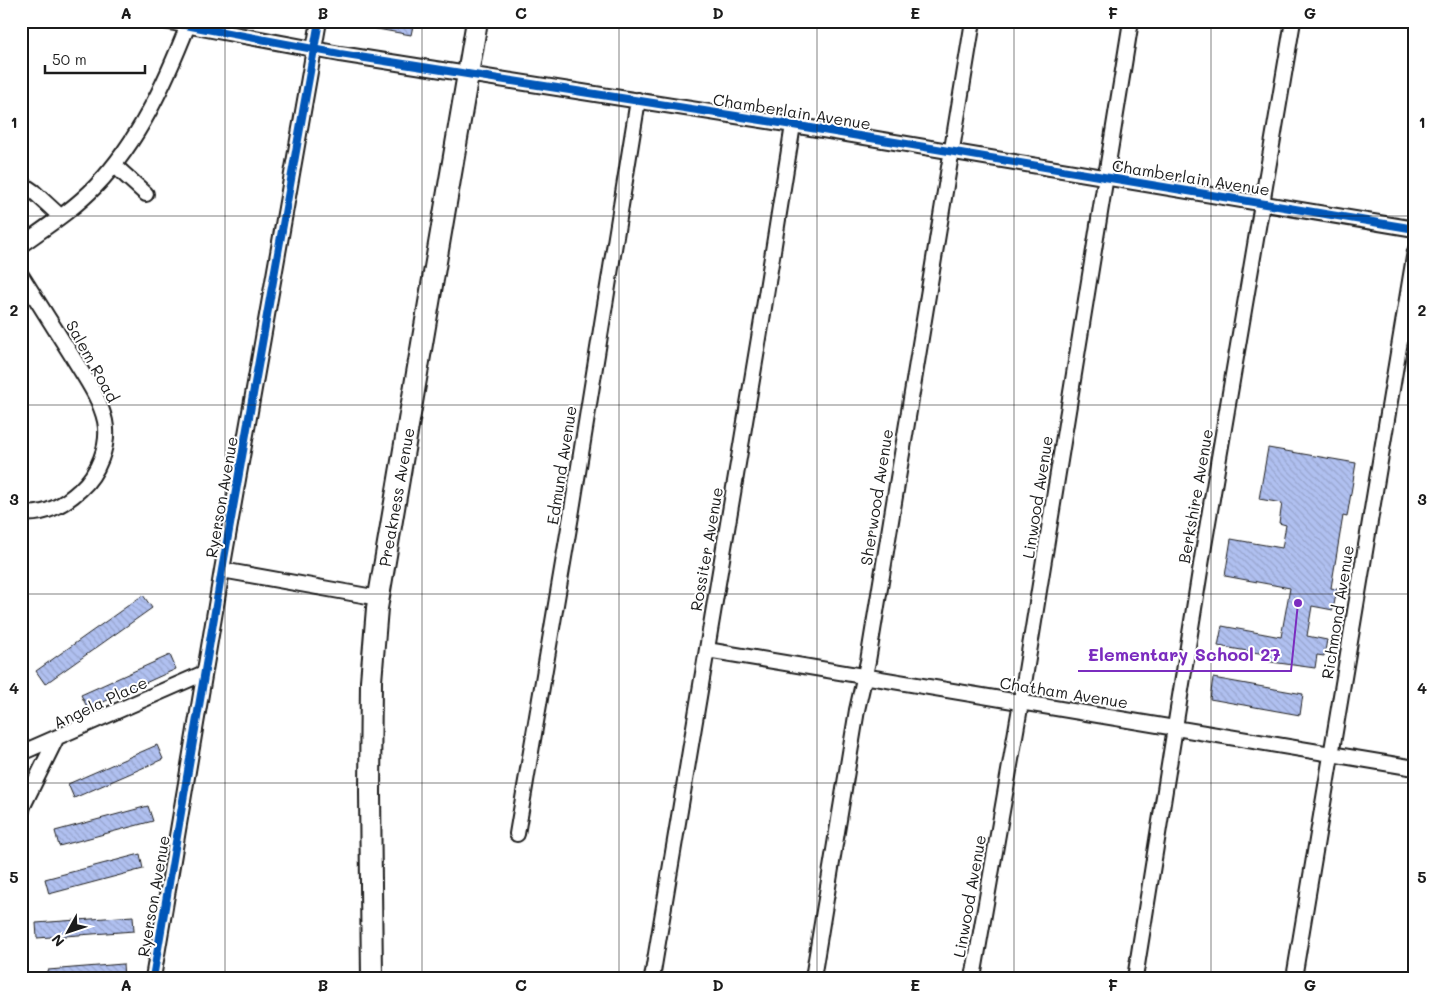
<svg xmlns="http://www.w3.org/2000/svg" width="1436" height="999" font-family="Mali,sans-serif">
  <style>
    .water { fill: url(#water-ripples); stroke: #6987a1 }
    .building { fill: url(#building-back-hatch); stroke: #1c1c1c }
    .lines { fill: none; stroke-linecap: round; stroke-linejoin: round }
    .minor-casing { stroke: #1c1c1c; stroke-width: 18 }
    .secondary-casing { stroke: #1c1c1c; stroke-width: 24 }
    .minor { stroke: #fff; stroke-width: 14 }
    .secondary { stroke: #fff; stroke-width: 20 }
    .cycleway-casing { stroke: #fff; stroke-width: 11 }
    .cycleway { stroke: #0057b8; stroke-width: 8 }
    .grid { fill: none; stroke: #1c1c1c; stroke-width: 1; stroke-opacity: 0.55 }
    .labels { text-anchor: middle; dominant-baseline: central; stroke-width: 4; stroke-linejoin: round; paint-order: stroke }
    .street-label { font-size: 16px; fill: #1c1c1c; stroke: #fff }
    .leader { fill: none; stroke: #7b2cbf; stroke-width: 2 }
    .callout-dot { fill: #7b2cbf; stroke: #fff; stroke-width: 2 }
    .callout-label { font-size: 18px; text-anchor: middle; font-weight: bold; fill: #7b2cbf; stroke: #fff; stroke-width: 4; stroke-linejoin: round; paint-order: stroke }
    .neatline { fill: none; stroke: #1c1c1c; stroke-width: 2 }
    .grid-label { font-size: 16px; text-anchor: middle; font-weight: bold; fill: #1c1c1c }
  </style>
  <defs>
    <pattern id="water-ripples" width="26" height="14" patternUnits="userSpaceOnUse" patternTransform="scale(1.25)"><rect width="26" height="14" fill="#9dcefa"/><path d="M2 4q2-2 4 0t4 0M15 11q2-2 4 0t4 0" fill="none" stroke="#87b0d6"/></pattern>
    <pattern id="building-back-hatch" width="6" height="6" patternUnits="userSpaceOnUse" patternTransform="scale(1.25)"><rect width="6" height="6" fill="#b0c0f0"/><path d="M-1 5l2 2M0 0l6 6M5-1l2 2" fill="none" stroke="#97a4cd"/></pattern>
  </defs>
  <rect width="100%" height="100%" fill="#fff"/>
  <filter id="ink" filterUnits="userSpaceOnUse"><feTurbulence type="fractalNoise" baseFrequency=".02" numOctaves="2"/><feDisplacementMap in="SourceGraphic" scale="10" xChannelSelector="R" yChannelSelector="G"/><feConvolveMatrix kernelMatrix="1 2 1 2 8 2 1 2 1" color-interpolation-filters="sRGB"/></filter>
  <g filter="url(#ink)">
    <path class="water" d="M765 21H836L826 27 775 26Z"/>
    <path class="building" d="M366 21H414L411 35 366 27Z
      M1268 448 1356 463 1347 517 1343 516 1331 588 1337 589 1333 610 1312 606 1307 636 1327 640 1324 656 1317 655 1315 668 1264 661 1265 654 1218 646 1222 626 1281 637 1290 588 1225 576 1231 539 1282 548 1286 525 1279 523 1282 503 1259 499Z
      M143 595 152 608 45 684 36 671Z
      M170 655 176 669 88 709 81 695Z
      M1213 678 1303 694 1300 715 1210 699Z
      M157 745 163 759 74 798 68 784Z
      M148 806 153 821 59 846 55 831Z
      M140 854 143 869 49 894 45 879Z
      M133 916 134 931 37 938 36 923Z
      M123 964 124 978H48V970Z"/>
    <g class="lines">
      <defs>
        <path id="minor" d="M164 21 340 54 793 125 1415 229
          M114 165 146 194
          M21 183 34 192 60 216
          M21 245C46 227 74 209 96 186 139 141 165 83 188 25
          M21 275C38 302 55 329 72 356 84 376 100 398 105 421 110 445 98 474 80 490 64 505 43 516 21 513
          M222 570 379 598
          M707 650 1415 768
          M21 753 204 673
          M21 813 23 806 56 739
          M517 834 571 516 638 100
          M153 978 222 570 319 21
          M652 978 762 320 793 125
          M813 978 857 710 868 661 973 21
          M973 978 1021 702 1131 21
          M1135 978 1204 546 1293 21
          M1294 978 1415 251"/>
        <path id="secondary" d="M372 978 370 792 371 681 377 608 477 21"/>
      </defs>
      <use href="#minor" class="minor-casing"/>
      <use href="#secondary" class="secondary-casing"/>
      <use href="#minor" class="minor"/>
      <use href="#secondary" class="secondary"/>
      <defs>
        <path id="cycleway" d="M164 21 340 54 793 125 1415 229
          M153 978 222 570 319 21"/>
      </defs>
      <use href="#cycleway" class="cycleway-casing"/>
      <use href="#cycleway" class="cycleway"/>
    </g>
  </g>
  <path class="grid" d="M225 21V978M422 21V978M619 21V978M817 21V978M1014 21V978M1211 21V978M21 216H1415M21 405H1415M21 594H1415M21 783H1415"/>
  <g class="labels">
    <g class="street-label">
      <text transform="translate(792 111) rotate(9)">Chamberlain Avenue</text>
      <text transform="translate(1191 177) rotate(9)">Chamberlain Avenue</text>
      <text transform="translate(93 361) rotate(61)">Salem Road</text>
      <text transform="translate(561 465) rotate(-81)">Edmund Avenue</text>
      <text transform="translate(1195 496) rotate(-80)">Berkshire Avenue</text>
      <text transform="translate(221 497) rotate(-80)">Ryerson Avenue</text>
      <text transform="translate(396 497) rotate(-80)">Preakness Avenue</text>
      <text transform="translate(876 497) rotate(-81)">Sherwood Avenue</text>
      <text transform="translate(1037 497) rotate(-81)">Linwood Avenue</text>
      <text transform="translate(706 549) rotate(-80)">Rossiter Avenue</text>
      <text transform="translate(1337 612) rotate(-81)">Richmond Avenue</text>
      <text transform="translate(1064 692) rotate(9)">Chatham Avenue</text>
      <text transform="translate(100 702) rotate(-25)">Angela Place</text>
      <text transform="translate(153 896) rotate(-80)">Ryerson Avenue</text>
      <text transform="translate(969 896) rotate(-80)">Linwood Avenue</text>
    </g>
  </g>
  <path class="leader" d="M1298 603L1291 671H1078"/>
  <circle class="callout-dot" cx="1298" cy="603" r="5"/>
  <g class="callout-label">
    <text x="1184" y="661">Elementary School 27</text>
  </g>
  <rect width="1436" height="999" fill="none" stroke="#fff" stroke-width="55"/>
  <g transform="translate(68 932) rotate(230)" stroke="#ffffff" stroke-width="4" paint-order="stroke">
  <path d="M0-4L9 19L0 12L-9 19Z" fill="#1c1c1c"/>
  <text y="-8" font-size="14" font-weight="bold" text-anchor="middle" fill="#1c1c1c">N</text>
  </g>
  <path d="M45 65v8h100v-8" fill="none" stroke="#1c1c1c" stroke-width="2.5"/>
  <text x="52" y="65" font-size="15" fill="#1c1c1c" stroke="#ffffff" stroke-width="4" paint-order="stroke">50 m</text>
  <rect x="28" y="28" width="1380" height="944" class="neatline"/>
  <g class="grid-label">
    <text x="126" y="19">A</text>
    <text x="323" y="19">B</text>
    <text x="521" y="19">C</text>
    <text x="718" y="19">D</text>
    <text x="915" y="19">E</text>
    <text x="1113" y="19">F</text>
    <text x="1310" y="19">G</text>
    <text x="14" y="128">1</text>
    <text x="1422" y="128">1</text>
    <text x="14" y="316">2</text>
    <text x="1422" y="316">2</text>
    <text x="14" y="505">3</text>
    <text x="1422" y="505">3</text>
    <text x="14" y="694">4</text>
    <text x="1422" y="694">4</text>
    <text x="14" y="883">5</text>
    <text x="1422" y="883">5</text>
    <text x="126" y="991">A</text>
    <text x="323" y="991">B</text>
    <text x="521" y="991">C</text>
    <text x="718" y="991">D</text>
    <text x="915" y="991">E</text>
    <text x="1113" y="991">F</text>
    <text x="1310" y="991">G</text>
  </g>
</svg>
